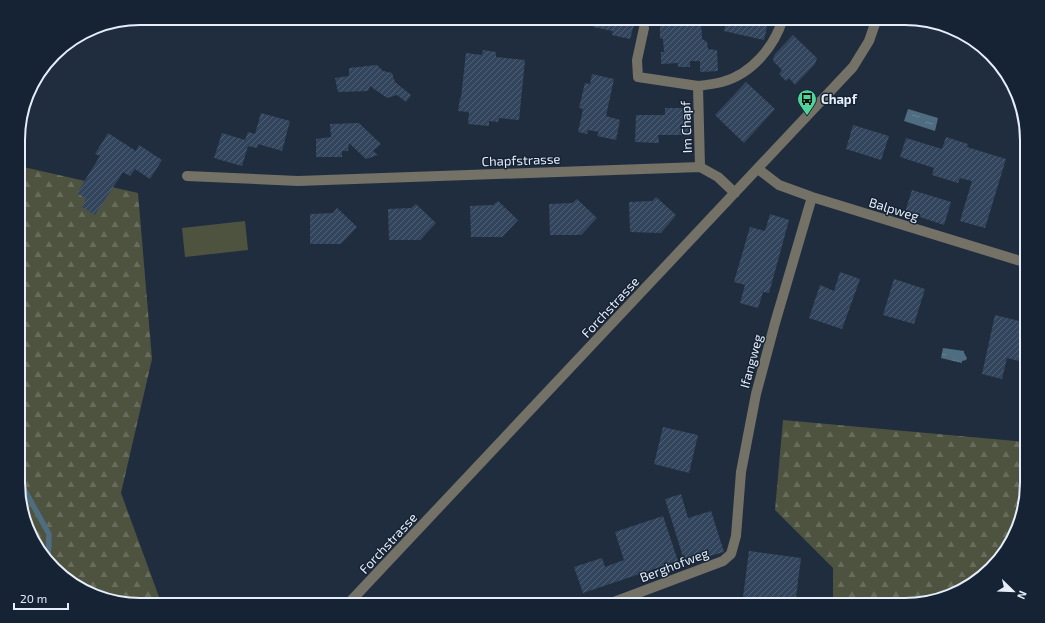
<svg xmlns="http://www.w3.org/2000/svg" width="1045" height="623" font-family="'Exo 2',sans-serif">
  <style>
    .forest { fill: url(#forest-firs) }
    .pitch { fill: #4e5340 }
    .water { fill: url(#water-ripples) }
    .lines { fill: none; stroke-linecap: round; stroke-linejoin: round }
    .stream { stroke: #4f6d80; stroke-width: 5.5 }
    .building { fill: url(#building-hatch) }
    .minor { stroke: #747166; stroke-width: 10 }
    .labels { text-anchor: middle; dominant-baseline: central; stroke-width: 3; stroke-linejoin: round; paint-order: stroke }
    .poi-label { font-size: 13px; font-weight: bold; fill: #e5eefa; stroke: #162334; text-anchor: start }
    .street-label { font-size: 13px; fill: #e5eefa; stroke: #162334 }
    .rim { fill: none; stroke: #e5eefa; stroke-width: 2 }
  </style>
  <defs>
    <pattern id="forest-firs" width="22" height="20" patternUnits="userSpaceOnUse"><rect width="22" height="20" fill="#4e5340"/><path d="M5 1l3.5 6h-7zM16 11l3.5 6h-7z" fill="#676c5c"/></pattern>
    <pattern id="water-ripples" width="26" height="14" patternUnits="userSpaceOnUse"><rect width="26" height="14" fill="#4f6d80"/><path d="M2 4q2-2 4 0t4 0M15 11q2-2 4 0t4 0" fill="none" stroke="#688293"/></pattern>
    <pattern id="building-hatch" width="6" height="6" patternUnits="userSpaceOnUse"><rect width="6" height="6" fill="#33455d"/><path d="M-1 1l2-2M0 6l6-6M5 7l2-2" fill="none" stroke="#506075"/></pattern>
  </defs>
  <rect width="100%" height="100%" fill="#202d3f"/>
  <path class="forest" d="M19 166 138 193 152 359 121 493 162 605H139L79 589 38 551 19 499Z
    M783 420 1027 442V491L1011 544 966 589 913 605H833V568L775 510Z"/>
  <path class="pitch" d="M245 221 248 250 185 257 182 228Z"/>
  <path class="water" d="M908 109 938 118 935 131 904 121Z
    M943 348 964 351V353L967 358 966 360 962 361V363L941 358Z"/>
  <g class="lines">
    <path class="stream" d="M19 480 49 534 48 560"/>
  </g>
  <path class="building" d="M375 18H410L409 26Z
    M595 18H636L630 39 612 35 613 31 593 27Z
    M727 18H769L764 40 724 31Z
    M701 22 702 39 707 42 708 49 717 50 718 71 700 72V61H690V67H678V63L661 64V52H664L663 39 660 38V24Z
    M793 35 817 58 815 64 795 85 789 78 786 81 779 74 782 70 774 62 773 59 775 54Z
    M483 50 496 52V57L525 60 519 120 499 118 498 122 489 121V126L468 124 469 112 458 111 460 98H461L466 53 482 55Z
    M377 65 383 71 392 73 395 82 411 95 406 102 397 95 387 98 370 86 368 91 338 92 335 78 349 76V68Z
    M592 74 614 79 606 116 620 120 616 140 597 136 599 132 588 130 587 134 578 132 583 109 579 108 585 83 590 84Z
    M746 82 775 109 744 143 715 115Z
    M665 108H689V135H658L659 143 635 142 636 115H665Z
    M261 113 290 121 282 151 258 144 257 148 248 146 242 166 214 158 222 133 245 140 248 132 255 134Z
    M359 123 381 144 373 151 378 155 366 159 349 143 348 151H342V157H316V139L331 137 330 124Z
    M853 125 889 136 881 160 846 149Z
    M108 133 136 151 139 145 162 160 150 179 135 169 130 176 123 172 95 215 82 207 86 199 77 193 100 156 95 154Z
    M946 137 968 144 967 147 1006 159 985 228 960 221 972 181 960 178 958 183 932 175 934 168 900 157 906 138 942 149Z
    M912 190 951 202 944 225 905 212Z
    M656 197 676 215 661 233 630 232 629 202 652 201Z
    M577 199 597 218 581 235H550L549 204 572 203Z
    M498 201 518 220 502 237H471L470 206 493 205Z
    M416 204 436 223 420 240H389L388 209 411 208Z
    M337 208 357 227 341 244H310V214L333 213Z
    M770 214 789 220 769 293 763 292 758 308 740 303 745 285 734 282 750 227 765 231Z
    M840 272 860 279 842 329 809 318 820 285 834 291Z
    M894 279 925 289 914 324 883 315Z
    M995 315 1027 323V348L1023 362 1007 358 1002 379 982 374Z
    M663 427 698 435 689 473 654 464Z
    M681 494 688 518 711 511 724 552 685 563 665 499Z
    M663 516 678 561 583 593 574 567 602 558 605 567 624 560 615 532Z
    M749 551 801 558 795 605H742Z"/>
  <g class="lines">
    <path class="minor" d="M644 28 637 60 638 77 698 86
      M700 167 698 86C706 85 714 84 722 82 752 74 775 46 783 18
      M758 169 779 185 812 197 1027 263
      M187 176 298 181 700 167 718 177 735 193
      M347 605 853 67 869 41 877 18
      M606 605 723 561 731 554 736 536 741 472 756 394 775 323 812 197"/>
  </g>
  <defs>
    <symbol id="bus-pin" viewBox="-11 -11 22 30"><path d="M0 17L-7.5 6A9.5 9.5 0 1 1 7.5 6Z" fill="#4ed399" stroke="#162334"/><path d="M-5-6H5V4H4V6H2V4H-2V6H-4V4H-5ZM-3.5-4V0h7V-4ZM-3.5 1.2v1.5H-2V1.2ZM2 1.2v1.5H3.5V1.2Z" fill="#111"/></symbol>
  </defs>
  <g fill-rule="evenodd">
    <use href="#bus-pin" x="796" y="88" width="22" height="30"/>
  </g>
  <g class="labels">
    <g class="poi-label">
      <text x="821" y="99">Chapf</text>
    </g>
    <g class="street-label">
      <text transform="translate(686 127) rotate(-92)">Im Chapf</text>
      <text transform="translate(521 160) rotate(-2)">Chapfstrasse</text>
      <text transform="translate(894 209) rotate(17)">Balpweg</text>
      <text transform="translate(610 307) rotate(-47)">Forchstrasse</text>
      <text transform="translate(751 361) rotate(-75)">Ifangweg</text>
      <text transform="translate(388 543) rotate(-47)">Forchstrasse</text>
      <text transform="translate(674 565) rotate(-21)">Berghofweg</text>
    </g>
  </g>
  <path d="M0 0H1045V623H0ZM140 25H905A115 115 0 0 1 1020 140V483A115 115 0 0 1 905 598H140A115 115 0 0 1 25 483V140A115 115 0 0 1 140 25Z" fill="#162334" fill-rule="evenodd"/>
  <path class="rim" d="M140 25H905A115 115 0 0 1 1020 140V483A115 115 0 0 1 905 598H140A115 115 0 0 1 25 483V140A115 115 0 0 1 140 25Z"/>
  <g transform="translate(1013 591) rotate(113)" stroke="#162334" stroke-width="3" paint-order="stroke">
  <path d="M0-3L7 15L0 10L-7 15Z" fill="#e5eefa"/>
  <text y="-6" font-size="11" font-weight="bold" text-anchor="middle" fill="#e5eefa">N</text>
  </g>
  <path d="M14 603v6h54v-6" fill="none" stroke="#e5eefa" stroke-width="2"/>
  <text x="20" y="603" font-size="12" fill="#e5eefa" stroke="#162334" stroke-width="3" paint-order="stroke">20 m</text>
</svg>
